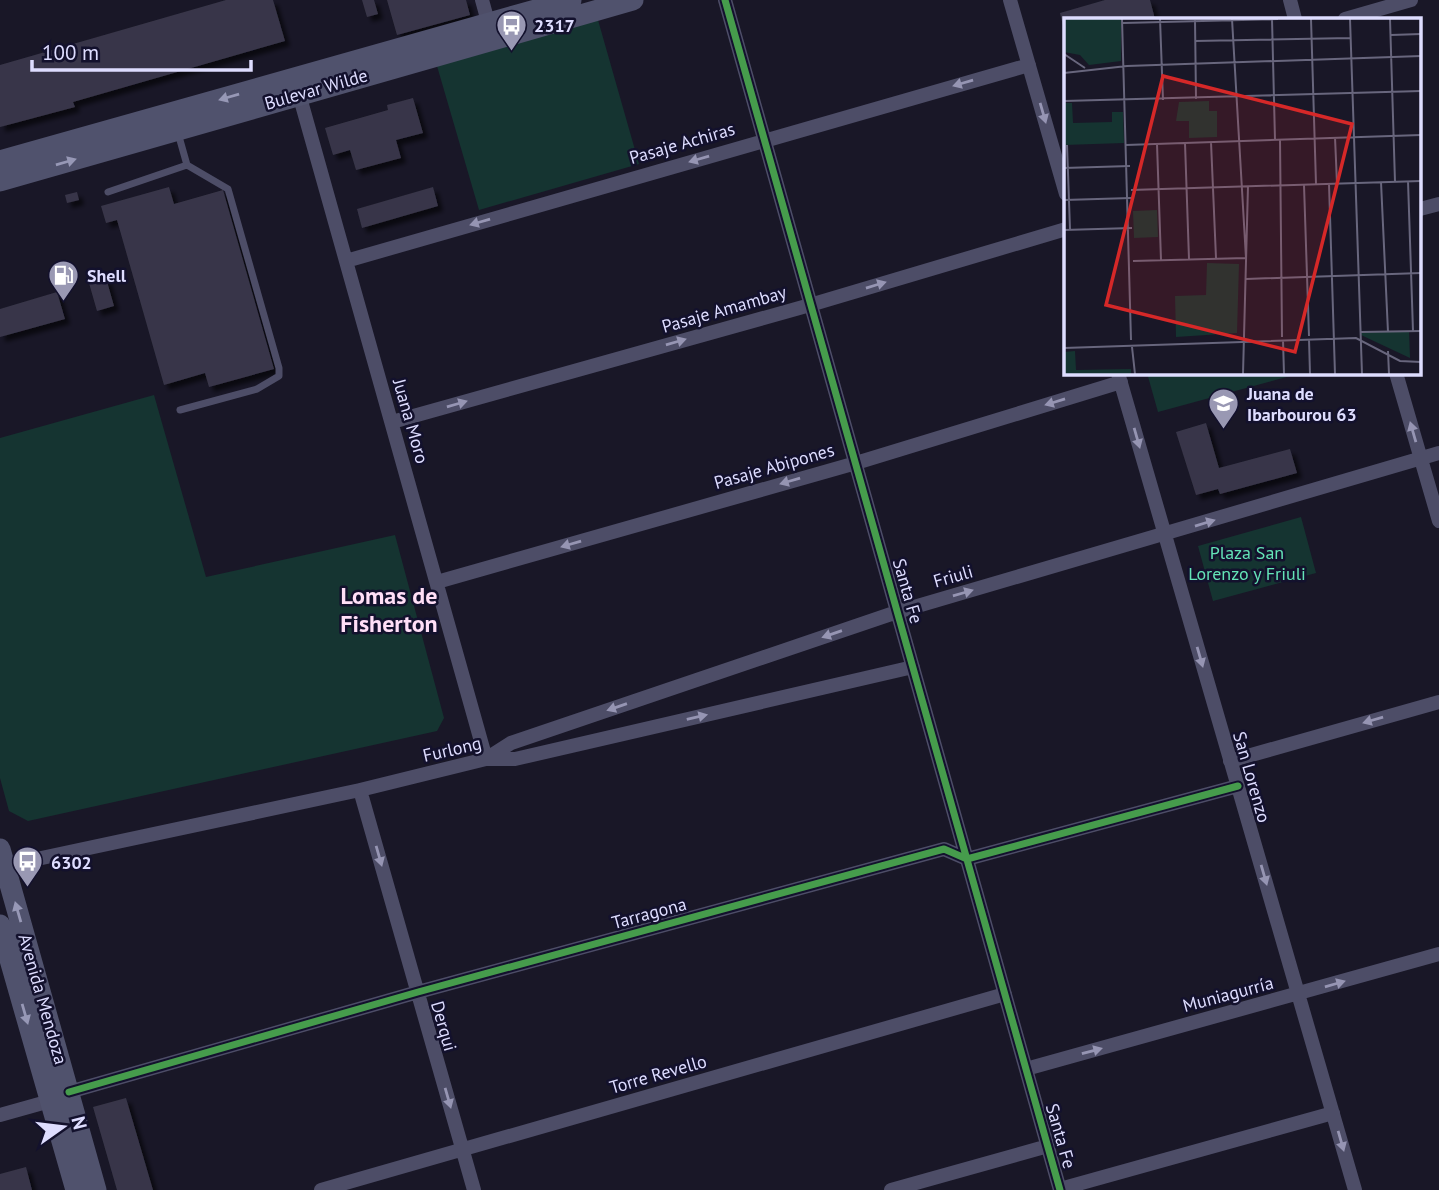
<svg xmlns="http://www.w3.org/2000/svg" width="1439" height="1190" font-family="'PT Sans',sans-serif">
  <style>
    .green { fill: #153431 }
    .building { fill: #383648; filter: url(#shadow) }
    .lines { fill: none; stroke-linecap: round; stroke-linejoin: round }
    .service { stroke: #4d4d67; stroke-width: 7 }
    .minor { stroke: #4d4d67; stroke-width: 14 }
    .secondary { stroke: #50526d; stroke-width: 21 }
    .cycleway-casing { stroke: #13112d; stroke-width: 11 }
    .cycleway { stroke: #469c4c; stroke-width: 7 }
    .oneway { fill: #9695b3 }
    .oneway2 { fill: #9798b6 }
    .labels { text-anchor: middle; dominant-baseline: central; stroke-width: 5; stroke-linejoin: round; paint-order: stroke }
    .poi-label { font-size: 18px; font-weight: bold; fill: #deddff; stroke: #13112d; text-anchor: start }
    .street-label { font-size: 18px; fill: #deddff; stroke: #13112d }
    .park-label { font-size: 18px; fill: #64e4b7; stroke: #13112d }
    .district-label { font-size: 24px; font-weight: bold; fill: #ffdff7; stroke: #13112d }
    .inset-road { fill: none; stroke: #68667d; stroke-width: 2 }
    .view { fill: #d62828; fill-opacity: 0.15; stroke: #d62828; stroke-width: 3.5 }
    .inset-edge { fill: none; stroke: #deddff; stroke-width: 3.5 }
  </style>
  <defs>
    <filter id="shadow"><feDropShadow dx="5" dy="5" stdDeviation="2" flood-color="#0009"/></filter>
  </defs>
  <rect width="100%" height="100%" fill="#191727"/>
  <path class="green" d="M598 20 639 164 479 210 437 66Z
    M1147 373H1301L1158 412Z
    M154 395 206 577 395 535 444 718 437 731 28 821 9 811 0 778V438Z
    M1301 517 1316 573 1213 601 1198 546Z"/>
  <path class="building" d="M226 0H273L285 41 73 102 75 107 0 127V65Z
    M362 0H374L378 14 367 17Z
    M387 0H466L470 15 397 35Z
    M1105 0H1150L1155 19H1066L1065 34 1060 13Z
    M413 98 423 133 396 140 401 158 356 170 350 150 333 155 325 128 388 110 387 105Z
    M169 187 174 204 223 190 274 369 209 387 205 373 164 385 117 220 106 223 101 206Z
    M433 187 438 206 362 228 357 209Z
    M77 192 79 200 67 203 65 195Z
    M106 278 114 306 97 311 89 283Z
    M57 292 65 319 0 337V309Z
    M1206 423 1219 468 1290 449 1297 473 1220 494 1218 489 1196 495 1176 432Z
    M126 1098 153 1190H117L93 1107Z
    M26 1167 32 1190H0V1174Z"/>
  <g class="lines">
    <path class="service" d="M178 133 187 165 228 189 279 368V376L257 389 180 410
      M108 192 187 165"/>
    <path class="minor" d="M482 0 490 29
      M725 0 1060 1190
      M1010 0 1066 194
      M1290 0 1295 19
      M1345 19 1411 0
      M299 94 486 759
      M1420 209 1439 204
      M346 261 1029 65
      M1118 373 1355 1190
      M1396 373 1439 521
      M392 422 810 305 1066 229
      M437 582 856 463 1121 382
      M486 759 511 743 897 612 1439 453
      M1230 761 1439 702
      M360 790 474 1190
      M0 867 360 790 486 759H515L913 667
      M1026 1069 1439 954
      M69 1092 418 992 944 849 967 859 1238 786
      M0 1115 50 1101
      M1060 1189 1333 1113
      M321 1190 1005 994
      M891 1190 1048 1146"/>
    <path class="secondary" d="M0 161 571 0
      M0 181 633 0
      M0 849 96 1190
      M0 925 76 1190"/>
    <defs>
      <path id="cycleway" d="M725 0 1060 1190
        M69 1092 418 992 944 849 967 859 1238 786"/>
    </defs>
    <use href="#cycleway" class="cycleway-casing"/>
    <use href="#cycleway" class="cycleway"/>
  </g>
  <defs><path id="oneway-solid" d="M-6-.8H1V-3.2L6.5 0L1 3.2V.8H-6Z" transform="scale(1.75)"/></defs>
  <g class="oneway">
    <use href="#oneway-solid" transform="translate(963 83) rotate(164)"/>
    <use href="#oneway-solid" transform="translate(1043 113) rotate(74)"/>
    <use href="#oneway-solid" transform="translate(699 159) rotate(164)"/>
    <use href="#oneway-solid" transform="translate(480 222) rotate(164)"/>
    <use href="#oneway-solid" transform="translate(876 285) rotate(-17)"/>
    <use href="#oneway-solid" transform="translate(676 342) rotate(-16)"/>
    <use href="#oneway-solid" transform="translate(1055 402) rotate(163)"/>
    <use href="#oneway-solid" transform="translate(457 404) rotate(-16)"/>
    <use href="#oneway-solid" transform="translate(1413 432) rotate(-106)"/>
    <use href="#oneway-solid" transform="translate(1137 438) rotate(74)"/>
    <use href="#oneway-solid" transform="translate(790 481) rotate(164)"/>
    <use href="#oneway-solid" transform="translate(1205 523) rotate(-17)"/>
    <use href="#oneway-solid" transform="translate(571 544) rotate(164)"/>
    <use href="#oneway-solid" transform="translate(963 593) rotate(-16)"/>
    <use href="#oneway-solid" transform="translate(832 634) rotate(161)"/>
    <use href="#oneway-solid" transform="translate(1200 657) rotate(74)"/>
    <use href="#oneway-solid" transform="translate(617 707) rotate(161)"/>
    <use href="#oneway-solid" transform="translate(697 717) rotate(-13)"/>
    <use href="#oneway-solid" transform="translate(1373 720) rotate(164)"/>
    <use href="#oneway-solid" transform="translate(379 856) rotate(74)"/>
    <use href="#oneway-solid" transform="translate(1264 875) rotate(74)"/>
    <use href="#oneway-solid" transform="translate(1335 984) rotate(-16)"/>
    <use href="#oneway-solid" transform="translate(1092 1051) rotate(-15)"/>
    <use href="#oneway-solid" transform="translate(448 1098) rotate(74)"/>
    <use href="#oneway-solid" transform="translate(1341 1141) rotate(74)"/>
  </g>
  <g class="oneway2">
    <use href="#oneway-solid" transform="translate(229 97) rotate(164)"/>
    <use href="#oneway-solid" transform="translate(66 162) rotate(-16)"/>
    <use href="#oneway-solid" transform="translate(18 912) rotate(-106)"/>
    <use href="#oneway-solid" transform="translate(25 1014) rotate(74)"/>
  </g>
  <defs>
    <symbol id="bus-pin" viewBox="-11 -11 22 30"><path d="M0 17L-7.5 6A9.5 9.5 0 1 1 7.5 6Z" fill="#9998b3" stroke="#13112d"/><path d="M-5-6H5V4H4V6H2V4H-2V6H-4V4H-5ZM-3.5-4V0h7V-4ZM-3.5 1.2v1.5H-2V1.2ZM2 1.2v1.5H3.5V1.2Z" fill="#fff"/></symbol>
    <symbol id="fuel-pin" viewBox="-11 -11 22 30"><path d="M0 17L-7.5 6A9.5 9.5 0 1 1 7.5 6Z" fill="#9998b3" stroke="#13112d"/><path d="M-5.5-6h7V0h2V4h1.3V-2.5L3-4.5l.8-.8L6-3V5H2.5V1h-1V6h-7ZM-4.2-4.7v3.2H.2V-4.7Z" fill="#fff"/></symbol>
    <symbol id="school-pin" viewBox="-11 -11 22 30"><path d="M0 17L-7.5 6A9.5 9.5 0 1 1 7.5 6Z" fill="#9998b3" stroke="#13112d"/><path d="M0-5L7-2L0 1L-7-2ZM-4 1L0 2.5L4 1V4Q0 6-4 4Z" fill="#fff"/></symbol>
  </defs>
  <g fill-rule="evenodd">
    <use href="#bus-pin" x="494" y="8" width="35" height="47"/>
    <use href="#fuel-pin" x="46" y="258" width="35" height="47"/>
    <use href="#school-pin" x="1206" y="386" width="35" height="47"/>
    <use href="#bus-pin" x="10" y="844" width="35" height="47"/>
  </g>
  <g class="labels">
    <g class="poi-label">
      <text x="534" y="25">2317</text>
      <text x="87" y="275">Shell</text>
      <text x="1247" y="393">Juana de<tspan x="1247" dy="21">Ibarbourou 63</tspan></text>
      <text x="51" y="862">6302</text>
    </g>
    <g class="street-label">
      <text transform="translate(316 89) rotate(-16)">Bulevar Wilde</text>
      <text transform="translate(682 143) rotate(-16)">Pasaje Achiras</text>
      <text transform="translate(724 309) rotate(-16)">Pasaje Amambay</text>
      <text transform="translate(411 421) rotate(74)">Juana Moro</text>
      <text transform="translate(774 466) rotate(-16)">Pasaje Abipones</text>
      <text transform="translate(953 576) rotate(-16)">Friuli</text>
      <text transform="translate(908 591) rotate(74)">Santa Fe</text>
      <text transform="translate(452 749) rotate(-13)">Furlong</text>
      <text transform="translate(1252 777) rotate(74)">San Lorenzo</text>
      <text transform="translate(649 913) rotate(-15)">Tarragona</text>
      <text transform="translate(1228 994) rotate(-15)">Muniagurría</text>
      <text transform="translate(43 999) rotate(74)">Avenida Mendoza</text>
      <text transform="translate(444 1026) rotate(74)">Derqui</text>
      <text transform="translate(658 1074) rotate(-16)">Torre Revello</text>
      <text transform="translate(1061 1136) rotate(74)">Santa Fe</text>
    </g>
    <g class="park-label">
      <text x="1247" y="552">Plaza San<tspan x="1247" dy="21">Lorenzo y Friuli</tspan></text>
    </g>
    <g class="district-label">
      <text x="389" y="595">Lomas de<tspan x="389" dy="28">Fisherton</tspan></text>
    </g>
  </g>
  <g transform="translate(1064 18)">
    <rect width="357" height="357" fill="#191727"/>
    <path d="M0 1H57V43L25 47 16 37 0 34ZM145 83V93H153V119L125 120V103H112L115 84ZM0 85H8L9 105 48 104V94H59L60 125 0 127ZM93 192 94 219 70 220 69 193ZM143 245 175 246 173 315 112 319 111 278 142 277ZM345 313 346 340 297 317V314ZM11 333 12 352 67 351V356H0V334Z" fill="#153431"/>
    <path class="inset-road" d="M58 1 67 322M96 1 99 82M168 1 182 240M208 1 211 122M247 1 252 166M286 1 298 356M326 1 331 164M131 2 132 81M59 5 214 1M327 17 357 16M131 23 287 20M0 36 21 50M0 55 63 48 357 38M0 83 357 73M271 119 273 166M216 121 218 319M147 124 152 240M121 125 125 241M93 126 97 242M3 127 6 211M62 127 357 117M0 150 66 148M344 163 349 313M317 164 324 314M265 166 271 356M240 167 245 318M67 172 357 163M0 182 67 180M0 212 68 210M69 243 182 240M182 261 357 255M297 314 357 313M245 321 246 356M219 322 220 356M68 329 71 356M0 330 292 320 336 343 357 344M324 333 325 356M179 356 184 168"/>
    <path class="view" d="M99 58 288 106 231 334 42 287Z"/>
    <rect width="357" height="357" class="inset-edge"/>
  </g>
  <g transform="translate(63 1127) rotate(76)" stroke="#13112d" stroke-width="5" paint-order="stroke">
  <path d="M0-5L12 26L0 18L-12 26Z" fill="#deddff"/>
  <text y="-10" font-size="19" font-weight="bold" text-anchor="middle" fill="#deddff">N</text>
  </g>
  <path d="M32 60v10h219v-10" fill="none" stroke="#deddff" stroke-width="3.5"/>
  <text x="42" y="60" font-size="21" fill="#deddff" stroke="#13112d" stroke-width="5" paint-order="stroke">100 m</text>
</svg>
